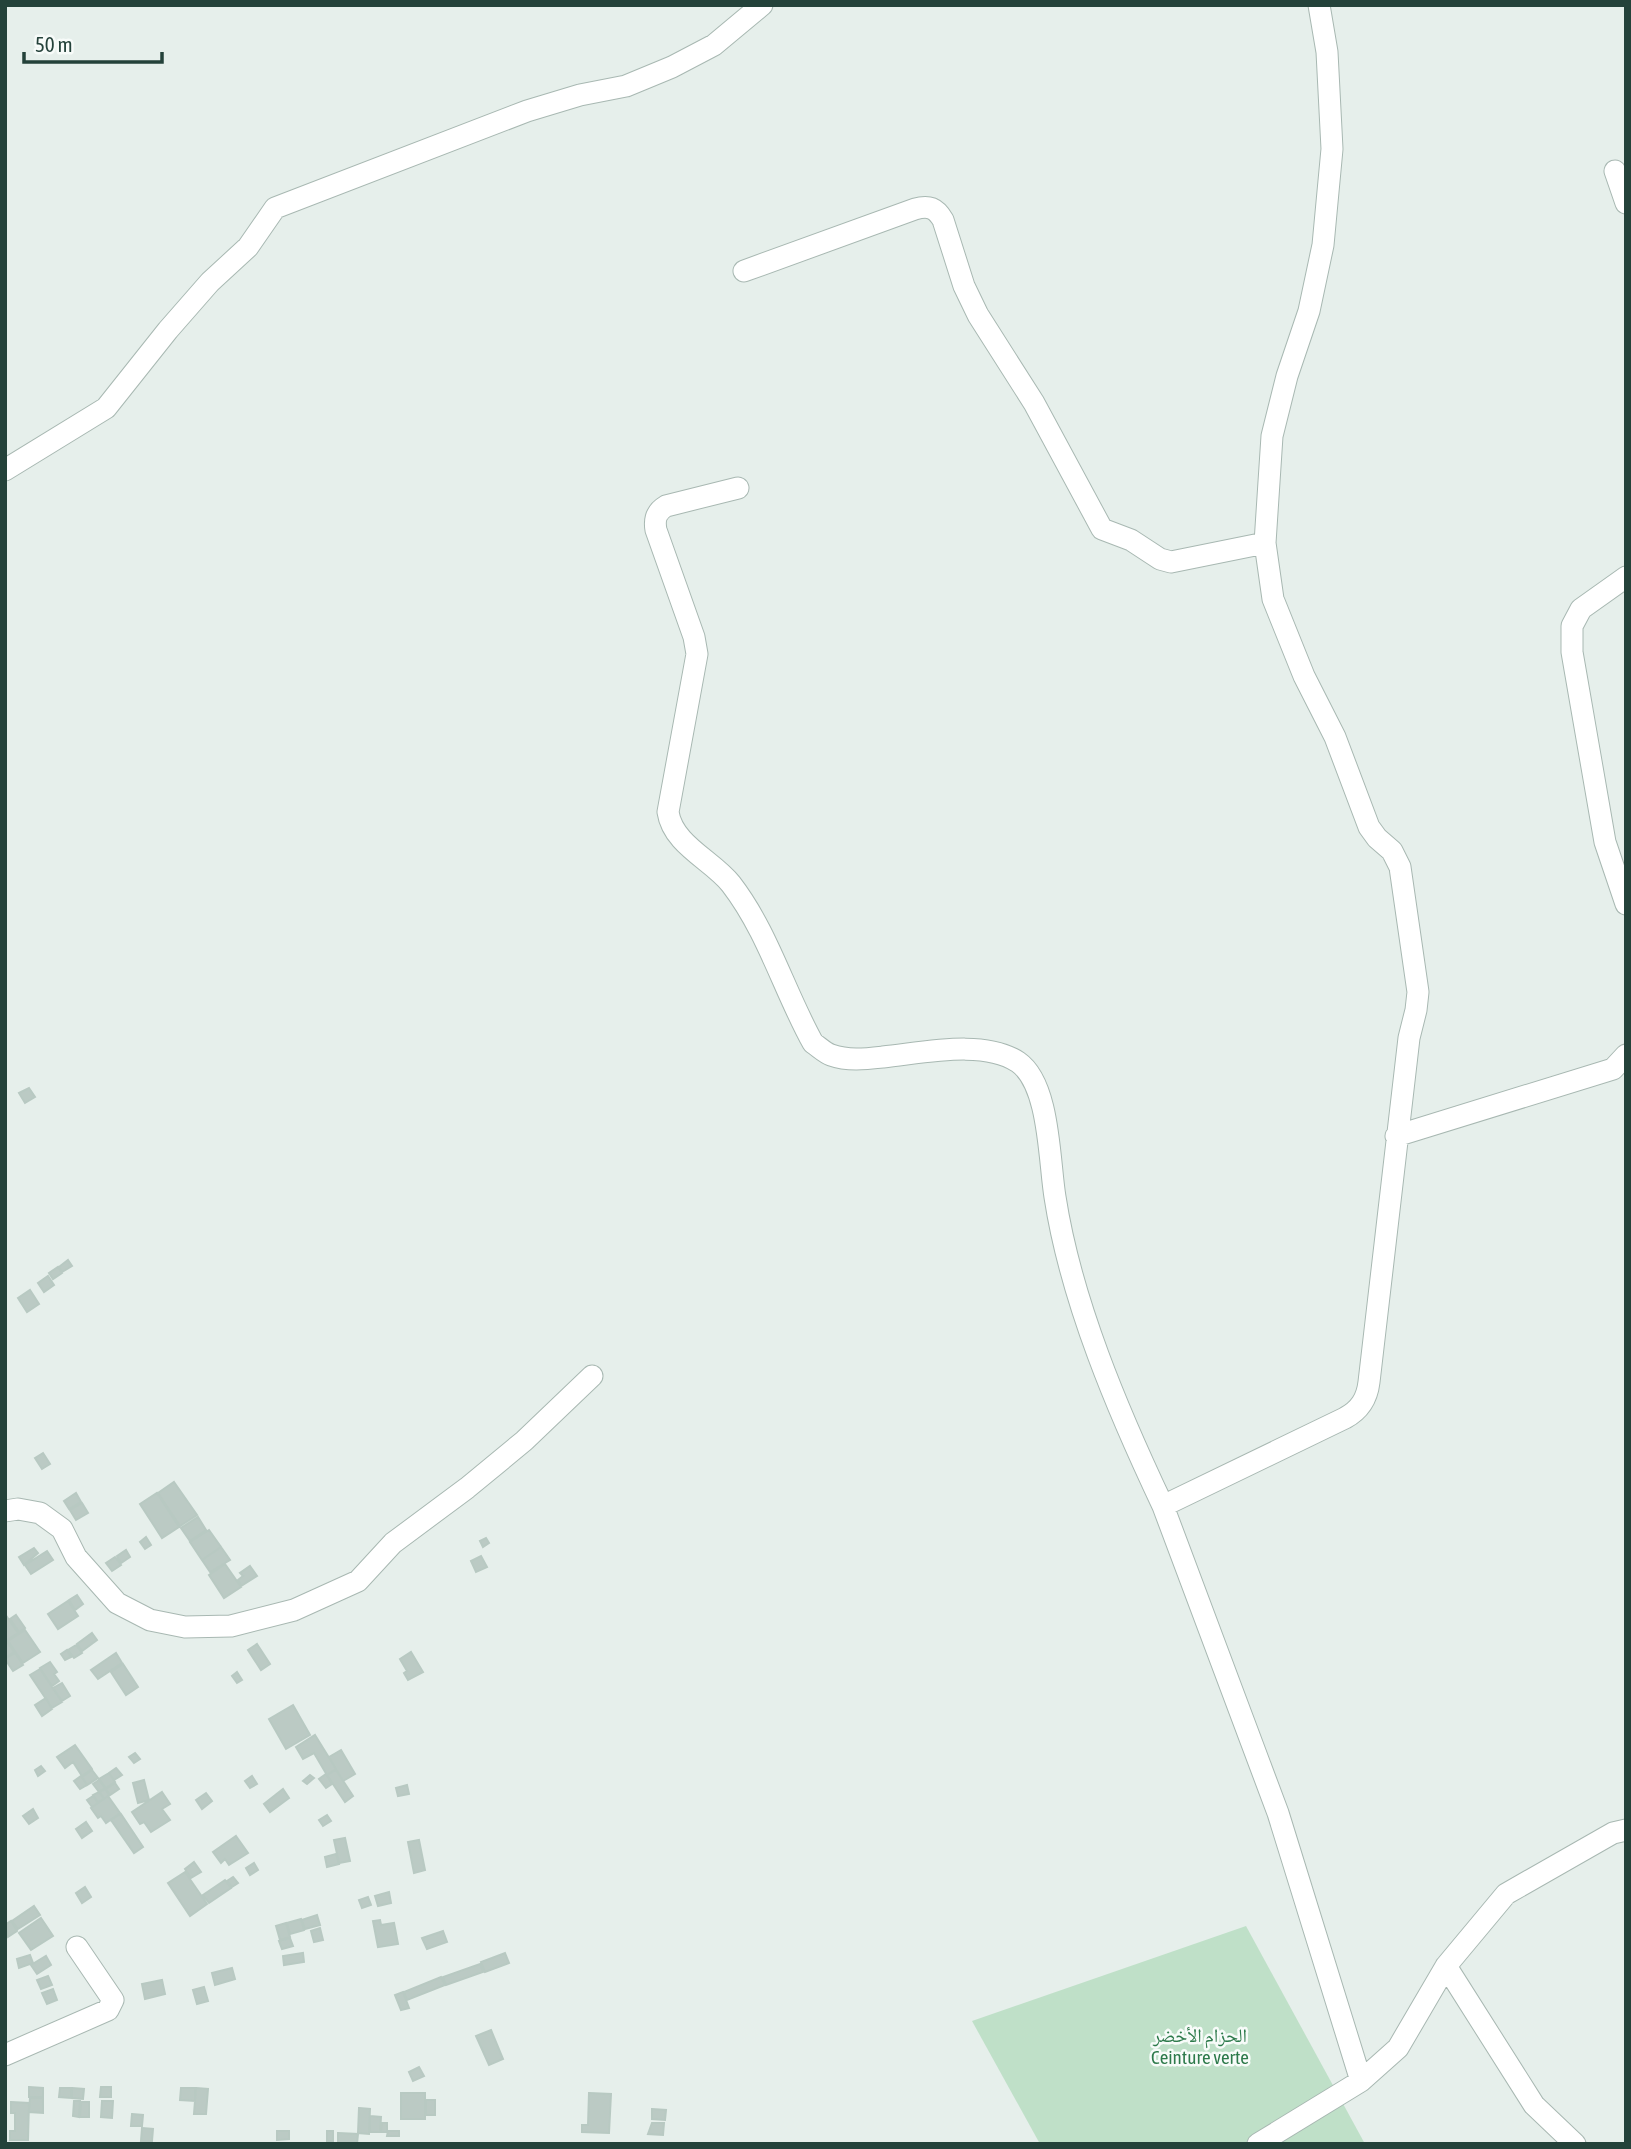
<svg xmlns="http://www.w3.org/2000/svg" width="1631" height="2149" font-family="'Asap Condensed','Noto Naskh Arabic',sans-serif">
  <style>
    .green { fill: #bfe0c8 }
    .building { fill: #bbcac4; stroke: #b8c9c2; stroke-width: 2 }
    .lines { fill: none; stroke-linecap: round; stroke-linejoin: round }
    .minor-casing { stroke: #a8b8b2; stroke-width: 23 }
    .minor { stroke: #fff; stroke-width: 21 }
    .labels { text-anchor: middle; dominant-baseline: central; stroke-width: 5; stroke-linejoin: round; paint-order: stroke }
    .park-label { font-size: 19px; fill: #2d7a4b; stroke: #f7fbf9 }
  </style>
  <rect width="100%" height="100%" fill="#e6efeb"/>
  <path class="green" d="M1246 1926 1365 2144H1040L972 2021Z"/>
  <path class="building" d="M29 1088 35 1097 25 1103 19 1093Z
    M68 1260 72 1266 62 1272 59 1267Z
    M58 1267 62 1273 53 1279 49 1273Z
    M48 1276 54 1285 44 1292 38 1283Z
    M30 1290 39 1304 27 1312 18 1298Z
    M43 1453 50 1464 42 1469 35 1458Z
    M174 1482 197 1515 180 1526 158 1493Z
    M76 1493 81 1502 69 1509 64 1501Z
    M157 1493 179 1527 162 1538 140 1504Z
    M82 1503 88 1513 76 1520 70 1510Z
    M198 1517 206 1530 190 1541 181 1528Z
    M209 1530 221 1547 202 1560 190 1542Z
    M146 1537 151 1545 145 1549 140 1542Z
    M486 1538 489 1543 483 1547 480 1541Z
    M221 1547 230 1560 210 1572 202 1560Z
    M34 1548 38 1553 24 1565 19 1557Z
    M126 1550 130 1557 121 1563 117 1556Z
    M47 1551 53 1560 31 1574 25 1565Z
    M481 1556 487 1567 476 1572 471 1561Z
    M115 1557 121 1565 112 1571 106 1563Z
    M225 1564 241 1587 224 1598 209 1575Z
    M250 1566 257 1576 241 1586 238 1580 243 1576 240 1573Z
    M77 1595 83 1604 75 1610 69 1600Z
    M68 1601 78 1616 58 1629 48 1614Z
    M5 1614 18 1633 7 1640 5 1637Z
    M16 1615 25 1628 19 1632 10 1619Z
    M25 1630 40 1652 23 1663 8 1641Z
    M92 1633 97 1640 82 1651 77 1644Z
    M7 1642 14 1652 5 1658V1643Z
    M257 1644 270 1664 261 1670 248 1650Z
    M76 1645 82 1653 74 1658 68 1650Z
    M67 1650 71 1657 65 1660 61 1654Z
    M411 1652 423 1672 408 1680 404 1673 407 1671 400 1659Z
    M15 1653 23 1665 13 1671 5 1659Z
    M116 1653 122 1663 98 1679 91 1670Z
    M50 1662 57 1672 54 1674 59 1681 52 1686 40 1668Z
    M123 1664 138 1687 126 1695 111 1672Z
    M40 1669 62 1702 52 1708 30 1675Z
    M237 1672 242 1680 237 1683 232 1676Z
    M62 1683 70 1696 62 1701 53 1688Z
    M46 1698 52 1709 42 1716 35 1705Z
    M293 1705 310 1735 286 1749 269 1719Z
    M315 1735 336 1769 327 1775 314 1753 303 1759 296 1747Z
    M75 1745 92 1769 82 1776 73 1762 65 1768 57 1757Z
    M341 1750 355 1774 343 1781 329 1757Z
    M135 1753 140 1759 134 1763 129 1757Z
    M41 1766 45 1771 38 1776 35 1770Z
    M116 1768 122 1775 114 1780 109 1773Z
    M92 1770 98 1778 87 1785 82 1777Z
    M336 1770 353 1796 345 1802 327 1775Z
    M109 1773 115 1782 106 1788 99 1779Z
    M326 1774 332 1784 326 1788 319 1779Z
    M310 1775 314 1778 307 1784 303 1781Z
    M81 1776 87 1785 80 1789 74 1781Z
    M252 1776 257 1784 250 1788 245 1781Z
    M99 1780 105 1788 99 1792 93 1784Z
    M144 1780 149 1800 138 1803 133 1783Z
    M115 1783 119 1789 110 1795 106 1789Z
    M407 1785 409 1794 398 1796 396 1788Z
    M105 1789 109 1795 104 1799 100 1792Z
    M283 1789 289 1798 270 1812 264 1804Z
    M99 1792 104 1799 98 1802 93 1795Z
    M162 1792 170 1804 162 1809 170 1820 151 1832 144 1822 140 1824 132 1812Z
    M206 1793 212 1801 202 1809 196 1800Z
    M93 1796 98 1803 92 1807 87 1800Z
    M108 1796 120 1813 106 1823 101 1816 98 1818 91 1808Z
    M33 1809 38 1818 29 1824 23 1816Z
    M121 1814 143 1847 134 1853 111 1820Z
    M327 1815 331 1821 323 1826 319 1820Z
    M86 1822 92 1831 82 1838 76 1829Z
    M236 1836 248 1853 229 1865 225 1859 221 1863 213 1852Z
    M345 1838 350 1861 339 1863 334 1840Z
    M419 1840 425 1870 414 1873 408 1842Z
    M336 1854 339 1864 327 1867 325 1857Z
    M194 1862 201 1872 191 1878 185 1869Z
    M254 1863 258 1870 250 1875 246 1868Z
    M185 1872 207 1904 190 1916 168 1883Z
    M233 1877 238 1883 232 1887 227 1881Z
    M225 1880 231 1888 209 1903 203 1895Z
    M85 1887 91 1897 82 1903 76 1893Z
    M389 1892 391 1903 378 1906 375 1896Z
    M368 1897 371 1905 362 1908 359 1900Z
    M34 1906 40 1915 18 1929 12 1921Z
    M317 1915 320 1925 305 1929 302 1920Z
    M41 1918 53 1936 31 1950 19 1933Z
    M301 1919 304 1930 290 1934 287 1923Z
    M380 1920 381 1925 394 1923 398 1944 378 1947 373 1921Z
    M11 1921 17 1931 8 1937 5 1925Z
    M286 1923 290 1937 280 1940 276 1926Z
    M320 1928 323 1940 314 1942 311 1931Z
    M443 1931 447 1942 427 1949 422 1938Z
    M290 1938 293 1946 282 1949 279 1941Z
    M303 1953 304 1962 284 1965 283 1956Z
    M505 1953 509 1963 485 1972 481 1962Z
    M30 1955 33 1963 19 1968 17 1959Z
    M46 1956 51 1965 37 1974 31 1965Z
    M480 1964 483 1972 446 1985 443 1977Z
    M232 1968 235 1979 215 1985 212 1973Z
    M48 1976 52 1985 41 1989 37 1980Z
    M441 1977 445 1985 407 2000 404 1992Z
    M162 1980 165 1994 145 1999 142 1984Z
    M204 1987 208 2001 197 2004 193 1990Z
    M53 1989 57 2000 47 2004 42 1993Z
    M403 1992 409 2008 401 2010 395 1995Z
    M491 2030 503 2059 489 2065 476 2036Z
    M419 2067 424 2076 413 2081 409 2072Z
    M29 2087 43 2088V2097H29Z
    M101 2087H111V2097H100Z
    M60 2088H71V2098L59 2097Z
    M72 2088 84 2089 83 2099 72 2098Z
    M181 2088H195V2101L180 2100Z
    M196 2088 208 2089 206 2114H194Z
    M401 2093H425V2119H401Z
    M589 2093 611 2094 609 2133 582 2132V2125H588Z
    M30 2098H43V2113L29 2112Z
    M426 2100H435V2115H426Z
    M74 2101H80L79 2117 73 2116Z
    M102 2101H113L112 2118 101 2117Z
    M11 2102 29 2103 28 2140H10V2131H15V2113H11Z
    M81 2102H89V2117H80Z
    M359 2108 370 2109 369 2134 358 2133Z
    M652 2109 666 2110 665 2120 652 2119Z
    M132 2114 143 2115 142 2126H131Z
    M370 2116 381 2117 380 2132H370Z
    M382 2123H387V2132H381Z
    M652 2123H664L663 2135 648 2134Z
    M142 2128 153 2129 152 2141H141Z
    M277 2131H289V2139L277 2140Z
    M327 2131H333V2141H327Z
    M388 2131H399V2136H387Z
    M338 2133 358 2134 357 2144H338Z"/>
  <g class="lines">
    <defs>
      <path id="minor" d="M1319 5 1327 52 1332 149 1323 245 1309 311 1287 376 1272 436 1265 543 1273 599 1304 676 1335 737 1369 827 1377 838 1392 851 1400 867 1418 992 1416 1010 1409 1038 1369 1382C1367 1399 1360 1410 1345 1418L1163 1506 1278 1813 1361 2081
        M1615 171 1626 203
        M744 271 915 209C929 205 936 208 943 220L964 286 978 315 1034 403 1102 529 1131 540 1160 559 1171 562 1265 543
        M5 470 106 408 168 330 210 282 248 247 275 208 527 111 580 95 626 86 672 67 714 45 762 5
        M738 488 666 506C656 512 654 519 656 530L694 637 697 654 668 812C673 845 712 860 731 884 768 932 784 991 813 1043 819 1047 825 1053 831 1055 848 1061 865 1059 883 1057 923 1053 984 1039 1018 1062 1050 1084 1049 1161 1055 1197 1071 1301 1118 1411 1163 1506
        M1626 577 1581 609 1572 626V652L1605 842 1626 904
        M1396 1136 1613 1069 1626 1055
        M5 1511 18 1509 40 1513 62 1529 76 1557 117 1603 150 1620 185 1627 231 1626 294 1610 358 1581 393 1543 467 1488 524 1441 592 1376
        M1446 1966 1534 2105 1575 2144
        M5 2055 108 2010 113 2000 77 1947
        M1258 2144 1361 2081 1398 2048 1446 1966 1506 1894 1613 1833 1626 1830"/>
    </defs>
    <use href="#minor" class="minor-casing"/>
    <use href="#minor" class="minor"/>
  </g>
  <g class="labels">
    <g class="park-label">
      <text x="1200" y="2035">الحزام الأخضر<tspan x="1200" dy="22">Ceinture verte</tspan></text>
    </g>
  </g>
  <rect width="1631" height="2149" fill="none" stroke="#24423a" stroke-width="14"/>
  <path d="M24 52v10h138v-10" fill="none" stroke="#24423a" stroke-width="3.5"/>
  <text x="35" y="52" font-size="21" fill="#24423a" stroke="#f7fbf9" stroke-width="5" paint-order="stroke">50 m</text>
</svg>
